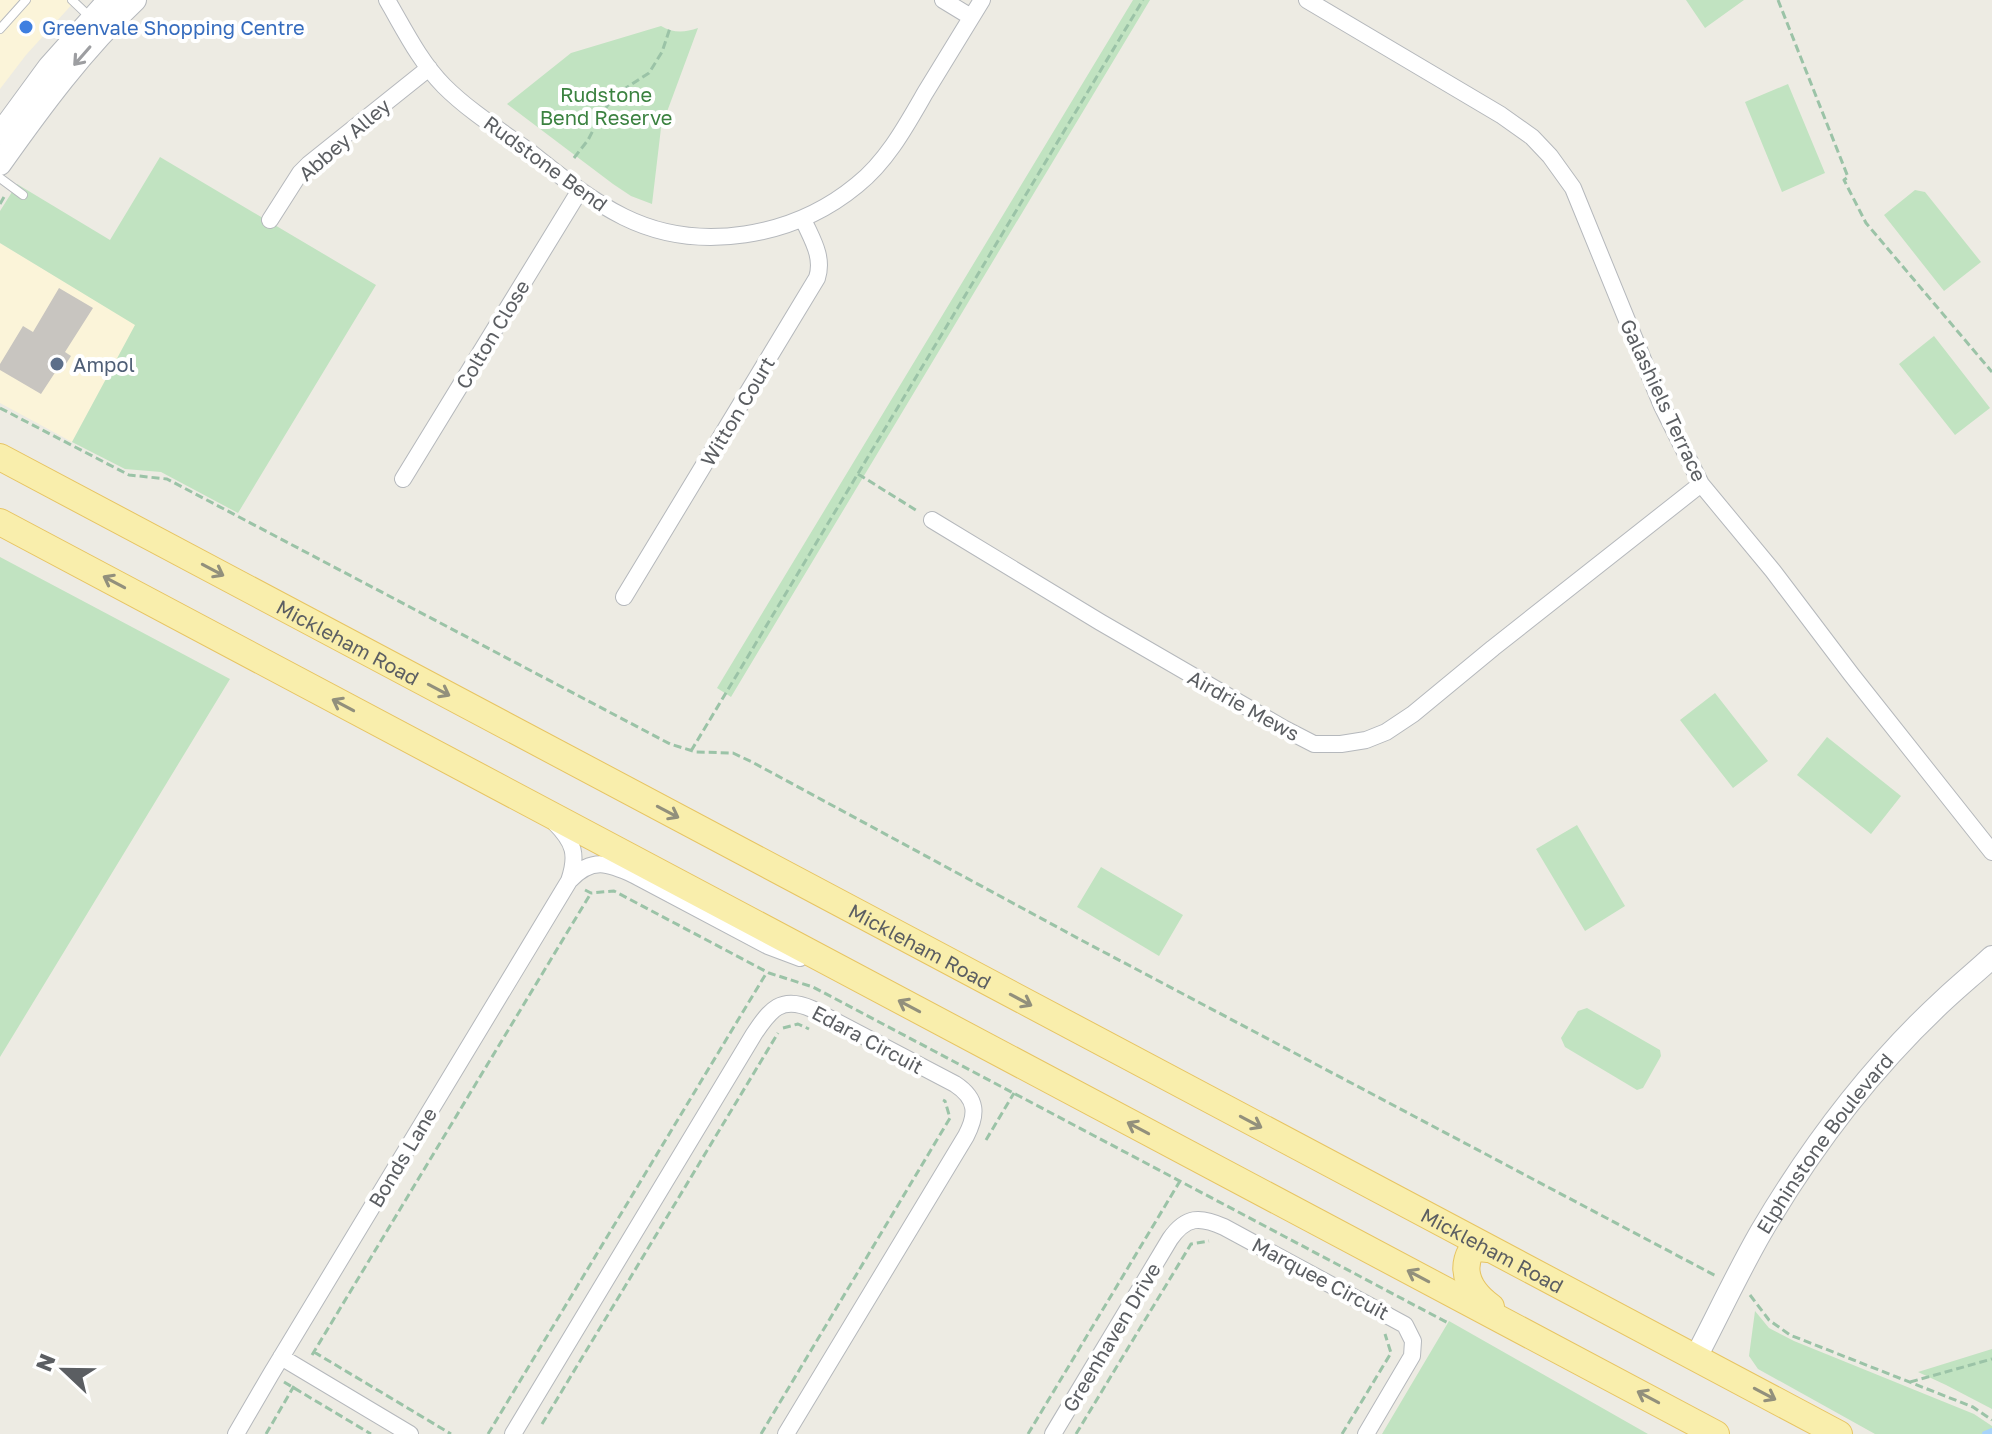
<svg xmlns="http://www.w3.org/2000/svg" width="1992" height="1434" font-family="'Golos Text',sans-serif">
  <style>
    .commercial { fill: #fbf4d9 }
    .green { fill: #c1e3c1 }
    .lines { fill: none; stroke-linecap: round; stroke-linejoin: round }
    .stream { stroke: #a7d3f9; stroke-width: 6 }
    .building { fill: #c8c5c0 }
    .service-casing { stroke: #b5b8bc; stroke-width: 10 }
    .minor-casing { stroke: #b5b8bc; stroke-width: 18 }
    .tertiary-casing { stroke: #b5b8bc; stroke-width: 24 }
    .primary-casing { stroke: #e7c462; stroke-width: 28 }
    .path { stroke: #9bc3a7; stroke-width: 3; stroke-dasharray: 8 4; stroke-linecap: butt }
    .service { stroke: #fff; stroke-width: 8 }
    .minor { stroke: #fff; stroke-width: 16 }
    .tertiary { stroke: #fff; stroke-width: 22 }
    .primary { stroke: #f9eeac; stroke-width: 26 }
    .oneway { stroke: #9d9ea1 }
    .oneway2 { stroke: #92907c }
    .shop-dot { fill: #3f7fe0; stroke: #fff; stroke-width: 3 }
    .service-dot { fill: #5c6f8a; stroke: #fff; stroke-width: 3 }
    .labels { text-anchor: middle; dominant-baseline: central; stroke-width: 8; stroke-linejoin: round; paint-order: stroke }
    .shop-label { font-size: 20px; fill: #366cbe; stroke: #fff; text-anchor: start }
    .park-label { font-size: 20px; fill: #3b8240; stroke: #fff }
    .street-label { font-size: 20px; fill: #5b5e62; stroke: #fff }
    .service-label { font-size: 20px; fill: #4e5e75; stroke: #fff; text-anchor: start }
  </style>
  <rect width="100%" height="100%" fill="#edebe3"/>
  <path class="commercial" d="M0 0H76L26 55 0 89Z
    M0 243 136 325 72 442 0 403Z"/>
  <path class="green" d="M1133 0H1150L731 697 717 688Z
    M1686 0H1744L1705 28Z
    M661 26C673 33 684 33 698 28L661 128 652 204 631 196 613 184 507 104 571 53Z
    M1788 84 1825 173 1782 192 1745 102Z
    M160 157 376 285 238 513 161 472 125 469 72 442 135 325 0 243V211L17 184 110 240Z
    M1915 190 1925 192 1981 262 1944 291 1884 215Z
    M1934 336 1990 408 1955 435 1899 364Z
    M0 557 230 679 0 1057Z
    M1715 693 1768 761 1733 788 1680 720Z
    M1827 737 1901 796 1871 834 1797 775Z
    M1577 825 1625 906 1585 931 1536 849Z
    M1101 867 1183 915 1159 956 1077 907Z
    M1587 1008 1660 1050 1661 1056 1643 1088 1637 1090 1565 1047 1561 1038 1578 1011Z
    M1755 1311 1769 1328 1794 1341 1974 1414 1992 1426V1434H1875L1758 1369 1749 1356Z
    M1449 1321 1648 1434H1382Z
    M1992 1349V1409L1946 1385 1918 1372Z"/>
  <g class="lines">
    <path class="stream" d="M1985 1434 1992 1431"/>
  </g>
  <path class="building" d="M59 288 93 308 65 352 71 356 62 370 58 368 41 394 0 370V364L23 326 33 332Z"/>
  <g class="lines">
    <defs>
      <path id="service" d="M72 0 92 19
        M0 29 26 0
        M0 178 23 195"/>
      <path id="minor" d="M387 0C404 29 420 62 444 86 469 111 501 131 530 152 560 176 590 200 624 217 699 254 794 237 857 185 887 161 906 126 925 93 944 62 963 31 982 0
        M943 0 971 17
        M1307 0 1501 115 1532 137 1550 156 1573 188 1662 406 1701 484 1773 571 1851 674 1992 852
        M270 220 300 173 309 164 429 68
        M403 479 580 190
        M932 520 1100 622 1283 728 1314 744H1341L1366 740 1386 732 1413 714 1493 648 1701 484
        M624 597 817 278C824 256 811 238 803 219
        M570 880C592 857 608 863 634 875L768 946 800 958
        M281 1357 410 1434
        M236 1434 271 1374 569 881C578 855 574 842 555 823
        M513 1434 754 1034C770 1010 781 995 812 1009L955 1084C978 1099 977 1115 966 1136L786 1434
        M1053 1434 1170 1239C1186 1216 1200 1216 1224 1227L1405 1325 1413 1341 1412 1356 1366 1434"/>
      <g id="tertiary">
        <path d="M0 134 49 67 109 0"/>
        <path d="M0 164C41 106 83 49 135 0"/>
        <path id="s1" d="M1696 1357C1718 1315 1738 1272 1761 1232 1811 1147 1873 1065 1946 998 1961 984 1977 971 1992 957"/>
      </g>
      <g id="primary">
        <path id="s2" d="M0 457 1839 1434"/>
        <path d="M0 522 1716 1434"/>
        <path d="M1488 1249 1479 1248 1471 1251C1459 1273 1472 1293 1491 1307"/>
      </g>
    </defs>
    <use href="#service" class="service-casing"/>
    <use href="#minor" class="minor-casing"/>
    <use href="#tertiary" class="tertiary-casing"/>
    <use href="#primary" class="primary-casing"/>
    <path class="path" d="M1778 0 1848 177 1844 180 1866 223 1992 372
      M574 158 588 140 602 113 615 95 649 73 662 52 670 28
      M0 204 4 197
      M0 408 129 475 167 479 670 744 696 752 733 753 752 762 1083 941 1716 1276
      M858 474 919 512
      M691 751 1143 0
      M585 890 591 893 614 891 769 973 813 987 1450 1324
      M783 1028 798 1024 809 1029
      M986 1140 1014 1093
      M1750 1295 1769 1320 1790 1335 1973 1407 1992 1420
      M314 1352 451 1434
      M312 1355 591 893
      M284 1382 371 1434
      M1910 1382 1992 1359
      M542 1424 778 1033
      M266 1434 294 1386
      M488 1434 767 972
      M761 1434 950 1118 945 1101 943 1100
      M1028 1434 1180 1181
      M1076 1434 1191 1244 1209 1241
      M1342 1434 1391 1353 1385 1334"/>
    <use href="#service" class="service"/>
    <use href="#minor" class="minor"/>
    <use href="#tertiary" class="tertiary"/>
    <use href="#primary" class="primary"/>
  </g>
  <defs><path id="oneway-shaft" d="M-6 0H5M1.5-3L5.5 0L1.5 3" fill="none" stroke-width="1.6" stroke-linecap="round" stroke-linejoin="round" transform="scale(2)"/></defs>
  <use class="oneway" href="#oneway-shaft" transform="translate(82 56) rotate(131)"/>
  <g class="oneway2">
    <use href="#oneway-shaft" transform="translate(213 570) rotate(28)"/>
    <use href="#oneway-shaft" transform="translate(114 582) rotate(-152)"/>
    <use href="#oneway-shaft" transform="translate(439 690) rotate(28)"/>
    <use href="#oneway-shaft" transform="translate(343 705) rotate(-152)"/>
    <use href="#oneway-shaft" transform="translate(668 812) rotate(28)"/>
    <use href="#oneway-shaft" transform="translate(1021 1000) rotate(28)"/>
    <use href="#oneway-shaft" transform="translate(909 1006) rotate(-152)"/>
    <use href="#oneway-shaft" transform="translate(1251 1122) rotate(28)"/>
    <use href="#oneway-shaft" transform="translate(1138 1128) rotate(-152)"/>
    <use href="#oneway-shaft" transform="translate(1418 1276) rotate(-152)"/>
    <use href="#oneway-shaft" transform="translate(1765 1394) rotate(28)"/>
    <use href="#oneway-shaft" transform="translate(1648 1397) rotate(-152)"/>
  </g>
  <circle class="shop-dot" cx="26" cy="27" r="8"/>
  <circle class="service-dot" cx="57" cy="364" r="8"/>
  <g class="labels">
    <g class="shop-label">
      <text x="42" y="27">Greenvale Shopping Centre</text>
    </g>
    <g class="park-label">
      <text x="606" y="94">Rudstone<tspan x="606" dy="23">Bend Reserve</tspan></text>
    </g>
    <g class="street-label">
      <text transform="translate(344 139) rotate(-41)">Abbey Alley</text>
      <text transform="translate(546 163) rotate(36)">Rudstone Bend</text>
      <text transform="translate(492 334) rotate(-59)">Colton Close</text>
      <text transform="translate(1664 400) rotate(65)">Galashiels Terrace</text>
      <text transform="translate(737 411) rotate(-59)">Witton Court</text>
      <text stroke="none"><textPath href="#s2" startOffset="394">Mickleham Road</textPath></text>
      <text transform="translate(1244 705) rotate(29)">Airdrie Mews</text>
      <text stroke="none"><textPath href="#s2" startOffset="1042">Mickleham Road</textPath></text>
      <text transform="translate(868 1039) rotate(28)">Edara Circuit</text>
      <text stroke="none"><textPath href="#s1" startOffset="250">Elphinstone Boulevard</textPath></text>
      <text transform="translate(402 1157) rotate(-59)">Bonds Lane</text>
      <text stroke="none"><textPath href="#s2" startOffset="1690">Mickleham Road</textPath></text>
      <text transform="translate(1321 1278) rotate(28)">Marquee Circuit</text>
      <text transform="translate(1111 1337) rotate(-59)">Greenhaven Drive</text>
    </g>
    <g class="service-label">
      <text x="73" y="364">Ampol</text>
    </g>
  </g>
  <g transform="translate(64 1370) rotate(292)" stroke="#ffffff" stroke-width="6" paint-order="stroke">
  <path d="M0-6L14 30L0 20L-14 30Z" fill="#5b5e62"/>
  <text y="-12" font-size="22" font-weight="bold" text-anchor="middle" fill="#5b5e62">N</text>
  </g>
</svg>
